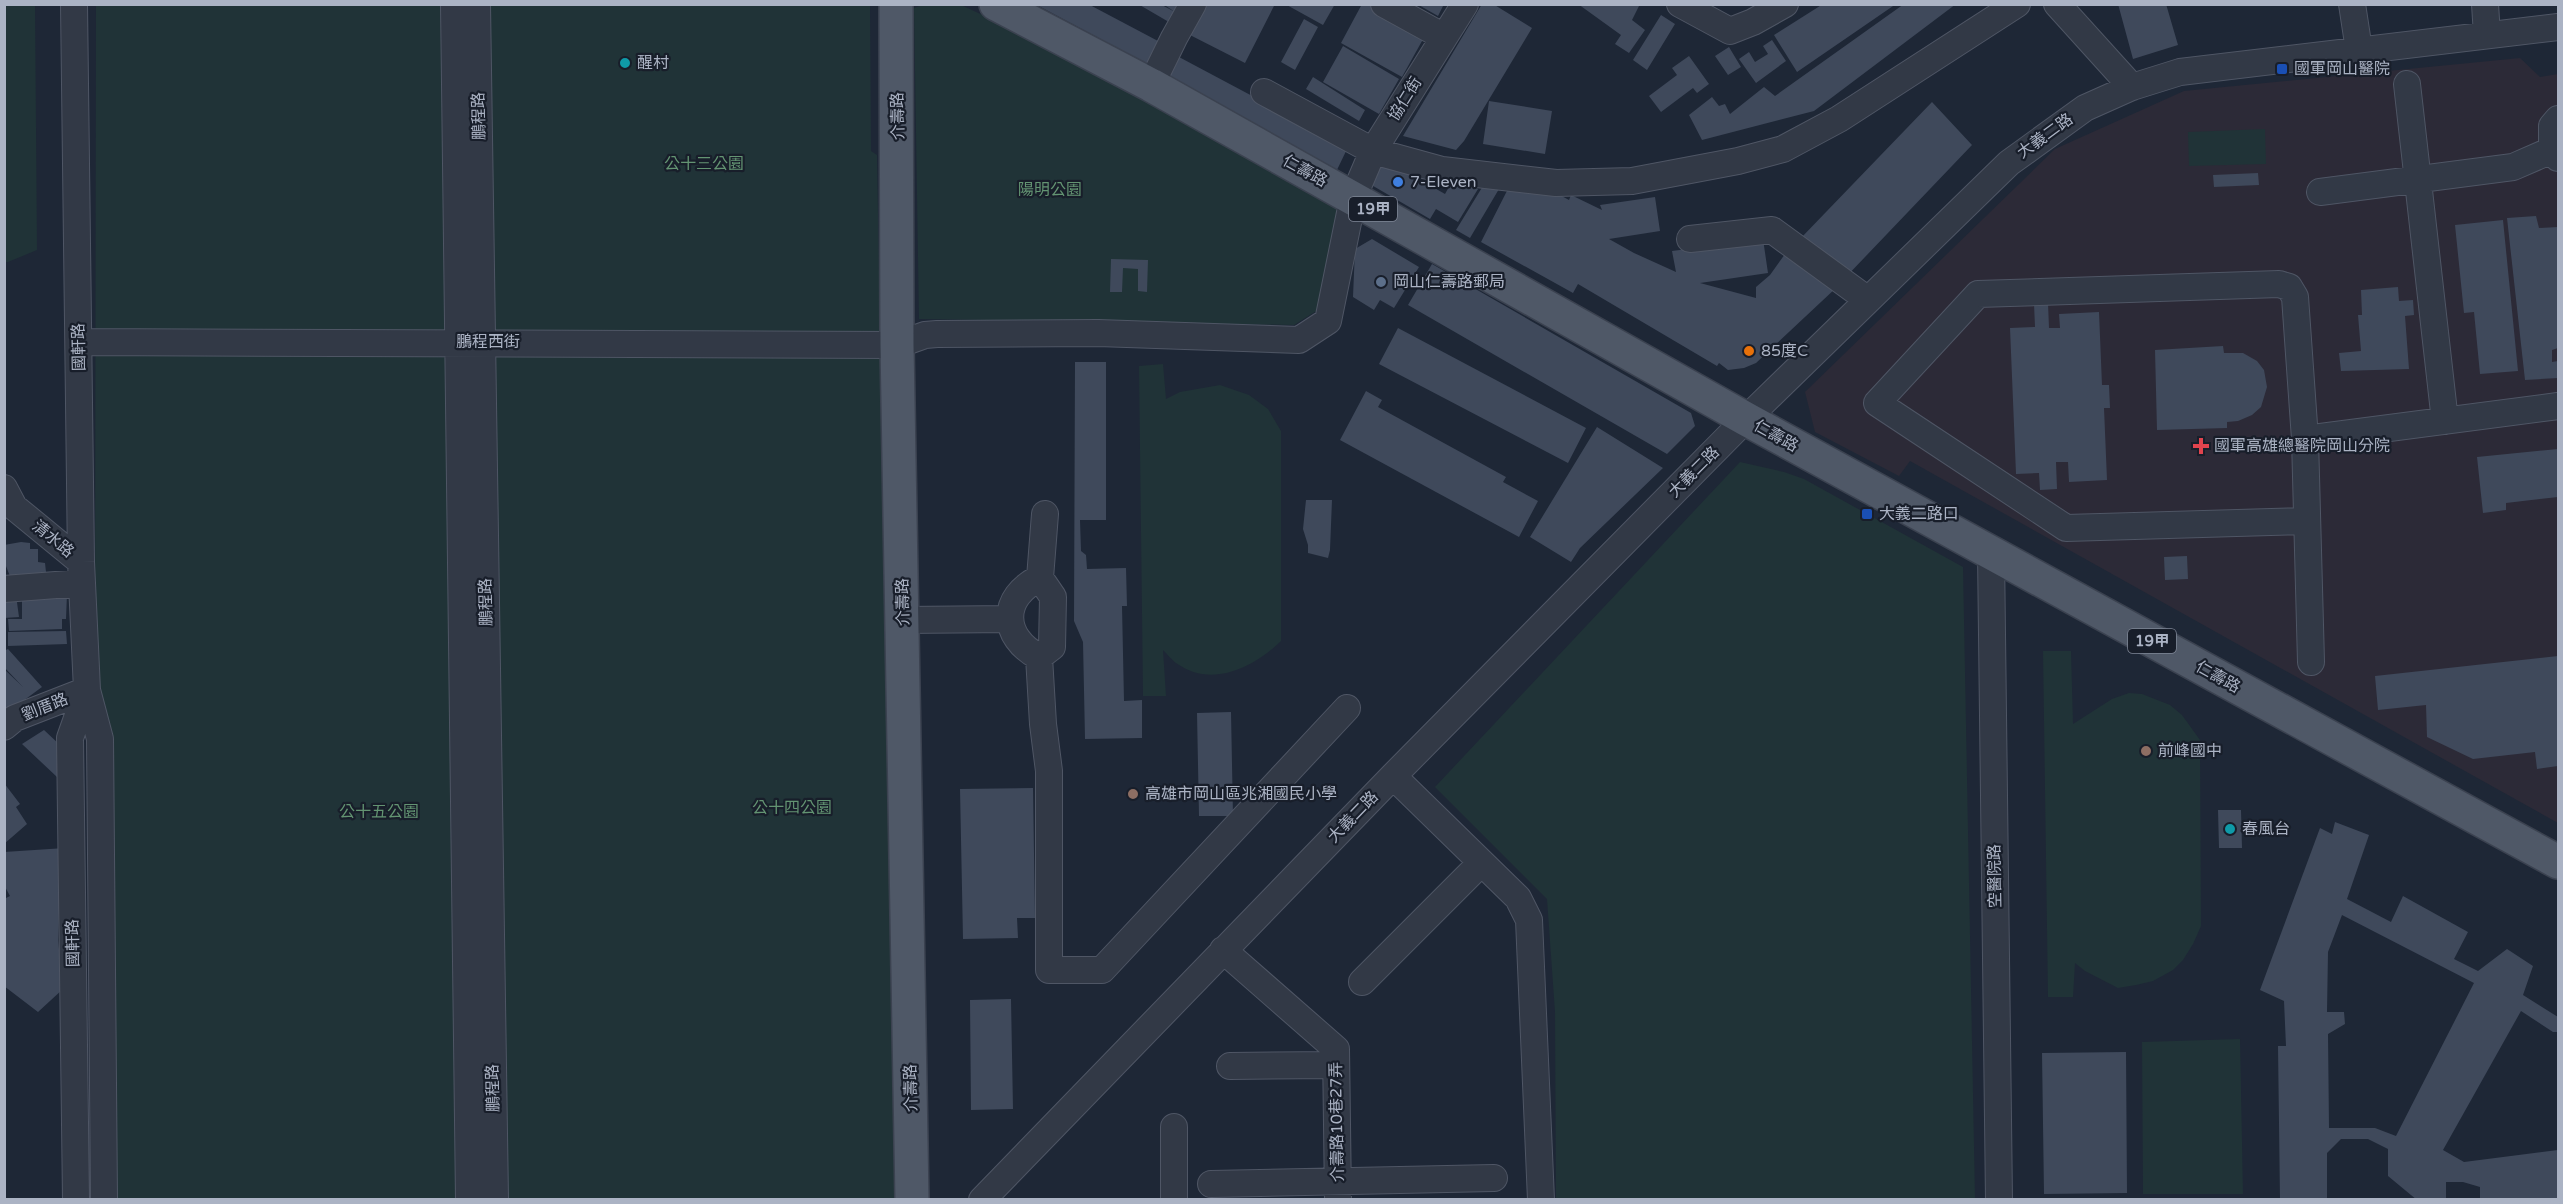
<svg xmlns="http://www.w3.org/2000/svg" width="2563" height="1204" font-family="'Varela Round','Noto Sans TC',sans-serif">
  <style>
    .medical { fill: #2c2a37 }
    .green { fill: #203337 }
    .building { fill: #3f495b; fill-rule: evenodd }
    .lines { fill: none; stroke-linecap: round; stroke-linejoin: round }
    .minor-casing { stroke: #4f5665; stroke-width: 28 }
    .major-casing { stroke: #3b4250; stroke-width: 36 }
    .minor { stroke: #323946; stroke-width: 26 }
    .major { stroke: #4f5867; stroke-width: 33 }
    .culture-dot { fill: #0f9aa8; stroke: #181e2a; stroke-width: 2 }
    .transit-dot { fill: #1a4fb4; stroke: #181e2a; stroke-width: 2 }
    .shop-dot { fill: #3f7fe0; stroke: #181e2a; stroke-width: 2 }
    .service-dot { fill: #5c6f8a; stroke: #181e2a; stroke-width: 2 }
    .food-dot { fill: #e8710a; stroke: #181e2a; stroke-width: 2 }
    .health-dot { fill: #e0444e; stroke: #181e2a; stroke-width: 2 }
    .education-dot { fill: #8d6e63; stroke: #181e2a; stroke-width: 2 }
    .labels { text-anchor: middle; dominant-baseline: central; stroke-width: 4.5; stroke-linejoin: round; paint-order: stroke }
    .shield { fill: #181e2a; stroke: #7f8696; stroke-width: 1.5 }
    .shield-label { font-size: 15px; font-weight: bold; fill: #abb3c4 }
    .poi-label { font-size: 16px; fill: #abb3c4; stroke: #181e2a; text-anchor: start }
    .street-label { font-size: 16px; fill: #abb3c4; stroke: #181e2a }
    .park-label { font-size: 16px; fill: #639472; stroke: #181e2a }
  </style>
  <rect width="100%" height="100%" fill="#1e2736"/>
  <path class="medical" d="M2520 58 2540 77 2558 74V823L1910 461 1899 476 1815 432 1805 392 2055 149 2184 91Z"/>
  <path class="green" d="M4 5H35L37 250 8 262H4Z
    M96 5H870L871 151 877 155 895 1199H105L95 647Z
    M923 5H961L1155 95 1342 197 1321 308 1294 325 919 319 914 8Z
    M2265 129 2266 164 2189 166 2188 132Z
    M1163 364 1166 399 1180 392 1220 385 1249 395 1268 409 1281 431V641C1254 667 1212 689 1176 663 1172 660 1167 654 1163 650L1166 696H1143L1139 366Z
    M1740 462 1784 472 1804 479 1963 567 1975 1199H1556L1555 1012 1547 899 1435 787Z
    M2043 651H2071L2073 724 2112 699 2129 693 2142 694 2170 705 2182 715 2200 740 2201 926 2193 944 2183 960 2173 970 2153 981 2136 985 2118 988 2085 971 2075 963 2073 997H2048Z
    M2240 1039 2243 1194H2143L2142 1042Z"/>
  <path class="building" d="M1035 4H1088L1158 41 1147 64Z
    M1138 4H1160L1175 12 1163 4H1183L1174 25Z
    M1203 4H1275L1245 63 1188 34Z
    M1285 4H1335L1323 25Z
    M1362 4H1376L1427 32 1402 77 1341 43Z
    M1417 4H1444L1438 16Z
    M1482 4H1493L1532 28 1464 141 1456 150 1403 136Z
    M1578 4H1640L1632 20 1645 30 1629 53 1615 44 1621 35Z
    M1823 4H1896L1797 72 1774 35Z
    M1904 4H1956L1814 111 1702 140 1689 115 1712 97 1719 106 1725 104 1730 114 1764 87 1775 96Z
    M2118 4H2166L2178 45 2133 59Z
    M1661 15 1675 24 1647 70 1633 60Z
    M1304 19 1318 27 1295 70 1281 62Z
    M1772 40 1786 61 1756 83 1739 59 1749 52 1755 62 1768 54 1763 46Z
    M1343 46 1399 79 1379 114 1323 82Z
    M1729 47 1741 67 1728 75 1715 56Z
    M1689 56 1709 84 1697 93 1693 88 1661 112 1649 96 1677 75 1672 68Z
    M1179 57 1348 147 1336 172 1168 80Z
    M1313 77 1365 110 1359 121 1306 89Z
    M1489 101 1552 111 1545 154 1483 144Z
    M1932 102 1972 145 1844 279 1800 239Z
    M1382 158 1445 194 1455 176 1478 189 1458 222 1436 209 1430 219 1368 183Z
    M2258 173 2259 185 2214 187 2213 175Z
    M1486 181 1499 189 1470 238 1456 230Z
    M1512 181 1543 186 1569 200 1571 195 1602 210 1600 205 1655 197 1660 231 1609 239 1634 253 1676 272 1672 251 1763 239 1768 273 1700 283 1756 298V287L1770 275 1790 247 1837 287 1756 363 1744 368 1728 370 1719 363 1717 366 1578 284 1573 293 1481 242Z
    M2536 216 2539 228 2558 227V348L2552 350V362L2558 361V378L2525 380 2507 218Z
    M2503 220 2518 371 2480 374 2474 312 2464 313 2455 225Z
    M1372 239 1419 267 1394 308 1380 300 1374 310 1353 297 1355 249Z
    M1111 259 1148 260 1147 292 1138 291V269L1123 268 1122 292H1110Z
    M1432 264 1691 413 1695 426 1667 454 1408 305Z
    M2398 287 2399 301 2413 300 2414 315 2405 316 2409 369 2341 371 2339 353 2361 351 2358 315H2362L2361 290Z
    M2048 303 2049 328H2060L2059 314 2099 312 2102 385H2109L2110 408H2104L2107 480 2069 482 2068 462H2056L2057 489 2040 490 2039 473 2016 474 2010 328 2035 327 2034 304Z
    M1398 328 1586 428 1568 463 1379 364Z
    M2223 346 2224 353H2243L2257 361 2264 370 2267 387 2261 407 2252 415 2238 421 2227 422V428L2157 430 2155 350Z
    M1075 362H1106V520H1080L1081 551 1086 555 1087 569 1126 568 1127 606H1122L1124 701 1142 700V738L1085 739 1083 642 1074 621Z
    M1366 391 1382 400 1378 407 1506 477 1503 482 1538 501 1519 537 1340 440Z
    M1597 427 1663 468 1580 548 1571 562 1530 537Z
    M2558 449V497L2506 503V510L2483 513 2477 457Z
    M1306 500H1332L1330 550 1328 558 1308 553V545L1303 529Z
    M21 542 30 543V549H38V562L45 563 47 581 13 584 4 561V545Z
    M2187 556 2188 579 2165 580 2164 557Z
    M22 593 67 594 66 619H62V629L9 631 8 619H22Z
    M16 595 19 617 4 618V596Z
    M66 631 67 644 8 646V632Z
    M8 649 42 687 4 715V669L23 687 4 667V651Z
    M2558 656V766L2537 769 2535 752 2473 759 2427 737 2426 705 2378 710 2375 676Z
    M1231 712 1233 816H1199L1197 713Z
    M44 730 60 745 61 772 57 777 22 744Z
    M4 783 20 804 16 807 27 824 4 844Z
    M1033 788 1035 918H1017L1018 938 963 939 960 789Z
    M2218 810H2241L2242 848H2219Z
    M2335 822 2369 835 2347 899 2391 922 2403 896 2468 932 2454 959 2478 971 2507 949 2533 966 2523 995 2558 1017V1032H2553L2521 1011 2443 1150 2464 1162 2558 1150V1200H2480V1187L2463 1182H2446V1200H2417L2388 1176V1149L2368 1139H2341L2327 1153V1200H2280L2278 1046H2286L2284 1001 2260 990 2320 828 2332 834ZM2342 915 2474 983 2396 1136 2375 1128H2329L2328 1034 2345 1024 2344 1012H2327L2328 952Z
    M65 848 60 870 58 940 63 989 38 1012 4 986V899L10 896 4 885V852Z
    M1011 999 1013 1109 971 1110 970 1000Z
    M2126 1052 2127 1193 2044 1194 2042 1053Z"/>
  <g class="lines">
    <defs>
      <path id="minor" d="M74 4 81 562 87 690 100 739 104 1200
        M454 4 469 1200
        M477 4 495 1200
        M1384 4 1444 37
        M1680 4 1730 31 1753 22 1785 4
        M2057 4 2132 87
        M2352 4 2359 50
        M2485 4 2487 35
        M2407 84 2445 421
        M1151 85 1174 38 1193 4
        M1264 92 1373 151 1442 170 1556 183 1632 181 1738 161 1783 149 1839 119 2017 4
        M2558 119 2552 126V150L2558 158
        M2320 192 2513 167 2552 150
        M1690 239 1772 230 1868 300
        M79 342 897 345 925 335 937 334 1098 333 1299 340 1328 321 1353 198 1373 151 1465 4
        M2305 439 2558 406
        M4 488 14 507 81 562
        M1045 514 1040 578 1053 597 1052 647 1039 657 1043 724 1049 771V970H1102L1347 708
        M2307 521 2066 528 1877 403 1978 294 2279 284 2289 287 2295 297 2305 439 2311 662
        M1991 553 1999 1200
        M4 589 82 583
        M903 620 1010 619
        M1039 657C1001 637 1000 597 1040 578
        M4 727 15 718 87 690
        M1393 776 1518 898 1529 920 1541 1200
        M1223 950 1336 1049 1338 1200
        M1362 982 1481 863
        M1230 1066 1336 1065
        M1174 1127V1200
        M1211 1184 1494 1178
        M76 1200 70 738 87 690
        M982 1200 1393 776 1746 419 2009 163 2085 108 2132 87 2180 72 2558 27"/>
      <path id="major" d="M896 4 897 345 912 1200
        M996 4 1151 85 1746 419 2558 862"/>
    </defs>
    <use href="#minor" class="minor-casing"/>
    <use href="#major" class="major-casing"/>
    <use href="#minor" class="minor"/>
    <use href="#major" class="major"/>
  </g>
  <g class="culture-dot">
    <circle cx="625" cy="63" r="6"/>
    <circle cx="2230" cy="829" r="6"/>
  </g>
  <g class="transit-dot">
    <rect x="2276" y="63" width="12" height="12" rx="3"/>
    <rect x="1861" y="508" width="12" height="12" rx="3"/>
  </g>
  <circle class="shop-dot" cx="1398" cy="182" r="6"/>
  <circle class="service-dot" cx="1381" cy="282" r="6"/>
  <circle class="food-dot" cx="1749" cy="351" r="6"/>
  <path class="health-dot" d="M2198 437h6v6h6v6h-6v6h-6v-6h-6v-6h6z"/>
  <g class="education-dot">
    <circle cx="2146" cy="751" r="6"/>
    <circle cx="1133" cy="794" r="6"/>
  </g>
  <g class="labels">
    <g class="shield">
      <rect x="1349" y="197" width="48" height="24" rx="4.5"/>
      <rect x="2128" y="629" width="48" height="24" rx="4.5"/>
    </g>
    <g class="shield-label">
      <text x="1373" y="209">19甲</text>
      <text x="2152" y="641">19甲</text>
    </g>
    <g class="poi-label">
      <text x="637" y="63">醒村</text>
      <text x="2294" y="69">國軍岡山醫院</text>
      <text x="1410" y="182">7-Eleven</text>
      <text x="1393" y="282">岡山仁壽路郵局</text>
      <text x="1761" y="351">85度C</text>
      <text x="2214" y="446">國軍高雄總醫院岡山分院</text>
      <text x="1879" y="514">大義二路口</text>
      <text x="2158" y="751">前峰國中</text>
      <text x="1145" y="794">高雄市岡山區兆湘國民小學</text>
      <text x="2242" y="829">春風台</text>
    </g>
    <g class="street-label">
      <text transform="translate(1405 99) rotate(-58)">協仁街</text>
      <text transform="translate(479 116) rotate(-91)">鵬程路</text>
      <text transform="translate(898 116) rotate(-91)">介壽路</text>
      <text transform="translate(2045 136) rotate(-36)">大義二路</text>
      <text transform="translate(1305 171) rotate(29)">仁壽路</text>
      <text x="488" y="342">鵬程西街</text>
      <text transform="translate(79 347) rotate(-91)">國軒路</text>
      <text transform="translate(1776 436) rotate(29)">仁壽路</text>
      <text transform="translate(1694 472) rotate(-45)">大義二路</text>
      <text transform="translate(53 539) rotate(39)">清水路</text>
      <text transform="translate(486 602) rotate(-91)">鵬程路</text>
      <text transform="translate(903 602) rotate(-91)">介壽路</text>
      <text transform="translate(2218 677) rotate(29)">仁壽路</text>
      <text transform="translate(45 707) rotate(-22)">劉厝路</text>
      <text transform="translate(1353 817) rotate(-46)">大義二路</text>
      <text transform="translate(1995 876) rotate(-91)">空醫院路</text>
      <text transform="translate(73 943) rotate(-91)">國軒路</text>
      <text transform="translate(493 1088) rotate(-91)">鵬程路</text>
      <text transform="translate(911 1088) rotate(-91)">介壽路</text>
      <text transform="translate(1337 1122) rotate(-91)">介壽路10巷27弄</text>
    </g>
    <g class="park-label">
      <text x="704" y="164">公十三公園</text>
      <text x="1050" y="190">陽明公園</text>
      <text x="792" y="808">公十四公園</text>
      <text x="379" y="812">公十五公園</text>
    </g>
  </g>
  <rect width="2563" height="1204" fill="none" stroke="#abb3c4" stroke-width="12"/>
</svg>
